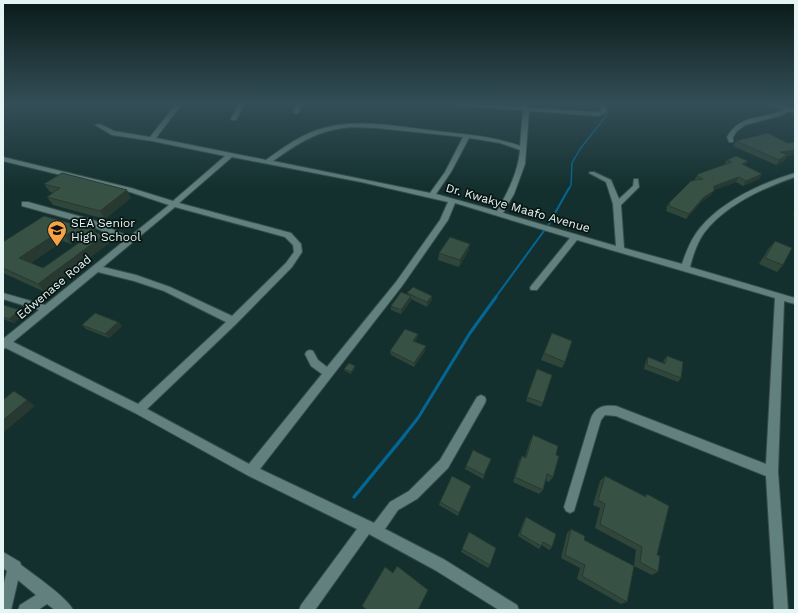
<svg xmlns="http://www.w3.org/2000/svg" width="798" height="613" font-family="'Work Sans',sans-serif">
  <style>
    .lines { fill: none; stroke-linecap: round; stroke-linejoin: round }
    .stream-far3 { stroke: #046694; stroke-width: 1.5 }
    .stream-far2 { stroke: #046694; stroke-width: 2 }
    .stream-far1 { stroke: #046694; stroke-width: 3 }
    .stream { stroke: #046694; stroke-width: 3.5 }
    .minor-casing { stroke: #374d4b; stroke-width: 2 }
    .minor { fill: #62817e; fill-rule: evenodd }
    .wall { fill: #30463b; fill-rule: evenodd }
    .shaded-wall { fill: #273930 }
    .building { fill: #385145; stroke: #273930; fill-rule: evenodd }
    .labels { text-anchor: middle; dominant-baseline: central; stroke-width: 3.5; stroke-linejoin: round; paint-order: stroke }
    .street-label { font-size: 12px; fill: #e4f5f3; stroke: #091614 }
    .poi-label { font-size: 12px; fill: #e4f5f3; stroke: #091614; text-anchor: start }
  </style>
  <rect width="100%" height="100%" fill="#13302e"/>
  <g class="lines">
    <path class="stream-far3" d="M569 189 571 185 572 163 580 149 606 116 608 104"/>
    <path class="stream-far2" d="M495 298 549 224 569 188"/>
    <path class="stream-far1" d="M403 437 418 418 470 333 496 297"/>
    <path class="stream" d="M354 497 404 436"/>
    <defs>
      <path id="minor" d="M176 104H182L156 138 266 160C284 147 303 133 324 128 358 119 394 126 427 130 459 134 490 135 520 146L523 110 459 106 456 104H476L523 107 524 104H528L529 108 598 112 601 111V104H605L607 112 599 116 529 111 525 164 514 194 503 213 616 246 613 204 606 182 589 173 590 172H594L611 180 619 199 633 186 634 179H638L639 187 621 205 624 248 682 264C686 252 691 239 700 228 721 202 763 182 795 173V177C763 188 725 205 704 233 697 243 693 255 690 267L795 298V304L784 301 778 472 788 610H774L766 476 616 416 605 415 601 420 574 511 570 513 566 511 564 507 591 418C596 406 604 405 616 406L766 464 775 298 577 240 537 290H531L530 288 531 286 570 238 455 203 448 220 402 286 260 469 374 523 390 502 409 491 440 460 477 397 481 395 485 397 486 400 485 403 448 468 417 499 398 510 385 529 445 560 517 605 519 610H499L435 570 369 534 315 610H299L301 605 357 529 247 475 135 413 6 348 3 349V339L39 310 3 299V293L45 305 124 241 87 224 22 206V202H28L93 220 129 237 169 205 127 191 3 161V157L131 188 173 201 225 156 152 141 112 135 95 125 100 124 114 131 150 137ZM351 127 377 128 463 137 445 172 430 193 273 161C300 142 318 130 351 127ZM469 138 500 143 520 150C518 172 508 192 497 211L436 194 451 172ZM232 157 361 182 448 202 440 220 396 282 327 367 318 360 313 351 310 350 307 351 305 354 311 366 322 374 249 464 147 409 236 324 292 267 302 252 301 244 291 233 179 203ZM175 207 285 237 293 245 294 252 286 263 232 316 170 287 136 275 103 267ZM98 272 134 281 164 291 226 322 138 404 13 342Z
        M239 104H244L236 120H232L231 119Z
        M296 104H302L299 112 296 114 293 112Z
        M771 104H777L795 109V113L789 111 779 116 745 125 737 131 733 137V142H729L727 137C742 112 762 121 784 109L771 105Z
        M3 552 20 562 21 565C33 574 68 598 73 610H55L47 604 38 610H18L20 605 36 595 18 580 11 610H3V587L7 571 3 568Z"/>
    </defs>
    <use href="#minor" class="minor-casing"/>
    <use href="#minor" class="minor"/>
  </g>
  <path class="wall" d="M736 141 787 143 795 142V154L787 156 784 161 776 165 733 146Z
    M727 160 745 165 759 179 743 186 736 182 714 190 711 195 701 202 686 219 666 211 667 208H666L669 203 694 180 697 176 724 165Z
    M44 184 131 198 105 219 53 205 47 197 53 193 50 192Z
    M795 212V216L793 215Z
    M44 216 104 235 109 243 45 292 3 273V242ZM76 240 81 241 43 268 31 263 63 241 71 244Z
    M775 241 783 265 777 272 759 264 769 248Z
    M469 250 459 267 438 260 439 253Z
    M407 293 432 300 427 307 411 299V301L401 314 391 310V306L407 294Z
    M3 305 20 310 24 314 14 323 3 319Z
    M118 322 122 326 109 338 86 329 82 325Z
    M552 333 565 362 562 368 541 360Z
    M417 339 415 342 425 351 414 367 391 355 390 351Z
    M667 356 681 378 678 382 644 369 646 361 648 357 663 363 664 360Z
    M355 368 351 374 345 371 344 369Z
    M537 369 543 403 541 407 526 401Z
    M533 435 556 455 553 477 549 482 545 480 543 490 539 494 513 482 519 461 522 456 525 457 530 441Z
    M491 459 483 479 465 469 466 466Z
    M605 476 645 496 647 494 657 555 658 572 652 575 634 566 627 602 621 604 577 579 580 568 561 558 567 533 571 529 584 540 634 566 636 550 595 528 600 508 593 505 600 481Z
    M470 489 458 516 439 505 440 502Z
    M526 517 552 547 549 550 542 545 539 549 518 536 524 520Z
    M469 532 490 565 488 568 461 552Z"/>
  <path class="shaded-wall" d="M795 150V154L787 156 784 161 776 165 779 160 780 152Z
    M748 161 744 166 742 164Z
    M762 174 759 179 743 186 746 181Z
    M739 177 736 182 711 191 714 186Z
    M127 190 131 198 105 219 100 211Z
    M714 191 711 195 701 202 686 219 689 214 704 197Z
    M95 230 100 238 104 235 109 243 45 292 38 284Z
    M71 232 76 240 71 244 65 236Z
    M57 233 63 241 26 266 19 258Z
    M470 244 469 250 459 267 460 260Z
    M411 296V301L401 314V310Z
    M432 296V300L427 307V302Z
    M20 310 24 314 14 323 9 319Z
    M118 322 122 326 109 338 105 334Z
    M418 334 417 339 413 345V341Z
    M426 346 425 351 414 367V363Z
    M355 366V368L351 374V372Z
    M27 400 35 406 4 432 3 431V420Z"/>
  <path class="building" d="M768 133 787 143 795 142V150L780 152 787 155 779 160 736 141Z
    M736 156 748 161 742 164 762 174 746 181 739 177 714 186V191L704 197 689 214 669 206 670 204 669 203 691 181 703 179 697 176 698 174 732 162 727 160Z
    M62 173 127 190 100 211 47 197 60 188 44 184Z
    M44 216 95 230 93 232 104 235 38 284 3 268V242ZM71 232 86 238 43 268 19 258 57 233 65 236Z
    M450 237 470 244 460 260 439 253Z
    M775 241 792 248 783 265 765 258Z
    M413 287 432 296 427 302 407 293Z
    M401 292 411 296 401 310 391 306Z
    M3 305 20 310 9 319 3 317Z
    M95 313 118 322 105 334 82 325Z
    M405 329 418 334 413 341 426 346 414 363 390 351Z
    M552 333 572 341 565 362 544 353Z
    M667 356 683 362 681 378 647 365 648 357 665 364Z
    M349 363 355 366 351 372 344 369Z
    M537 369 552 375 543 403 527 397Z
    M14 391 27 400 3 420V400Z
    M533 435 558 446 556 455 559 456 553 477 547 474 543 490 515 477 522 456 526 458Z
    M473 450 491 459 484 475 466 466Z
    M452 476 471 486 459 513 440 502Z
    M605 476 646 497 647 494 669 506 657 555 660 556 658 572 640 562 642 547 600 524 605 504 598 500Z
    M526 517 556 534 552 547 543 542 541 546 520 534Z
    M571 529 585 536 584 540 634 566 627 602 582 576 585 565 565 555Z
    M469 532 496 548 490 565 462 549Z
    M397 566 428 590 418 610H367L362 606 385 567 393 573Z"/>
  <linearGradient id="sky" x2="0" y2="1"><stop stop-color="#0a1a19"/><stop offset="0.55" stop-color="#334e57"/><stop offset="1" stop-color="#334e57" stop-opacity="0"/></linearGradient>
  <rect width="798" height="189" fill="url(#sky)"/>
  <defs>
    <symbol id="school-pin" viewBox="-11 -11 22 30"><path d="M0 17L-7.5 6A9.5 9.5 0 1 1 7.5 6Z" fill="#f6a247" stroke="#091614"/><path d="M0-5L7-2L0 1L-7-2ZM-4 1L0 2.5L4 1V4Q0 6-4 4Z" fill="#111"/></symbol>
  </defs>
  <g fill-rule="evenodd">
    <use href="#school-pin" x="46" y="219" width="22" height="30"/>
  </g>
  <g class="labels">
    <g class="street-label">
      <text transform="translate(518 208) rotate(16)">Dr. Kwakye Maafo Avenue</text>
      <text transform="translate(54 287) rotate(-40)">Edwenase Road</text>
    </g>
    <g class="poi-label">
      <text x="71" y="223">SEA Senior<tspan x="71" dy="14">High School</tspan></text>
    </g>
  </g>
  <rect width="798" height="613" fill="none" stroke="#e4f5f3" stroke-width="8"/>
</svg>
